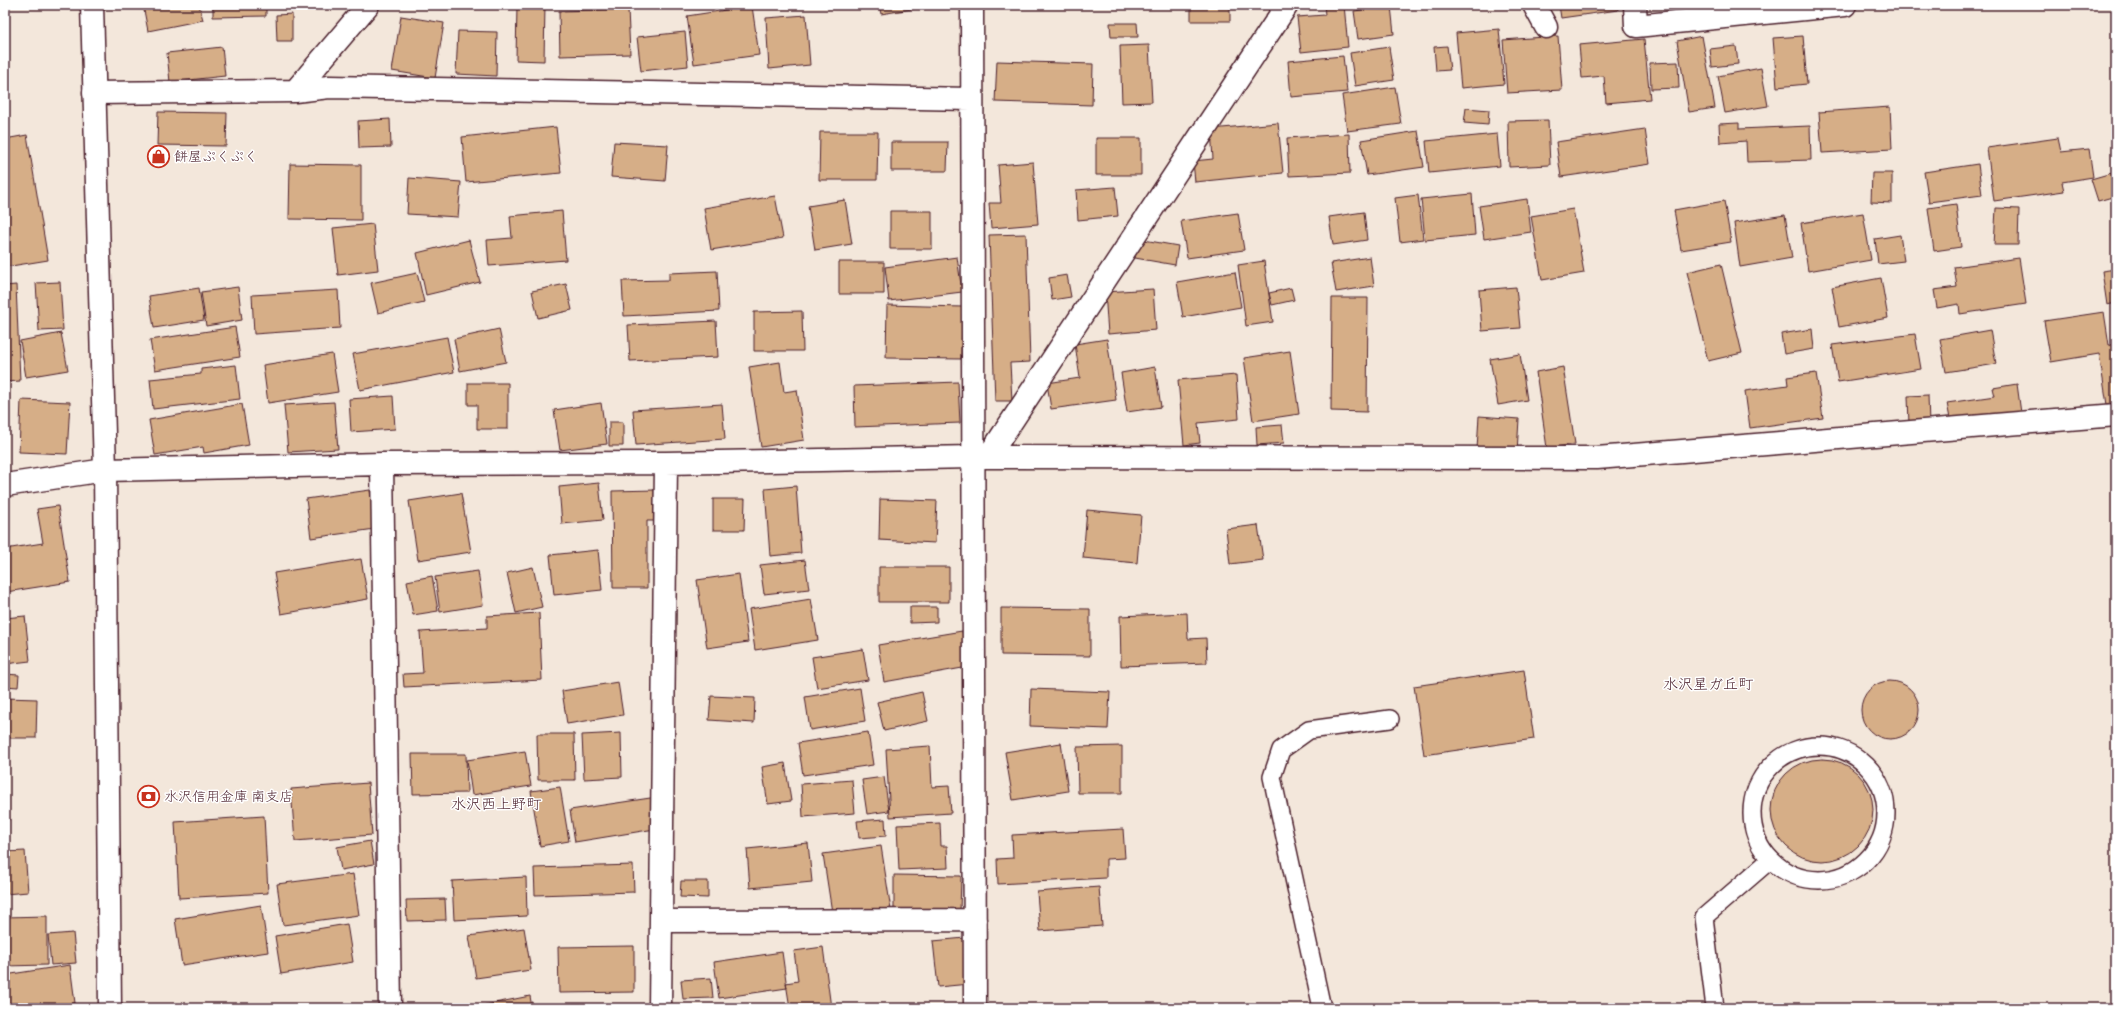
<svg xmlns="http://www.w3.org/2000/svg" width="2121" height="1013" font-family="Itim,'Klee One',sans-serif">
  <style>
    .building { fill: #d6ae87; stroke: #4a1f2b }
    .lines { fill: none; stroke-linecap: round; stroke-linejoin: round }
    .service-casing { stroke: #4a1f2b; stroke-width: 20 }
    .minor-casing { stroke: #4a1f2b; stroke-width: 25 }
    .tertiary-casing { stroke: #4a1f2b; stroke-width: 25 }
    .service { stroke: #fff; stroke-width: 17 }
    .minor { stroke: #fff; stroke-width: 22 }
    .tertiary { stroke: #fff; stroke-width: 22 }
    .labels { text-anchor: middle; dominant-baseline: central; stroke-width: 3; stroke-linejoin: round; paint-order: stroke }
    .poi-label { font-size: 14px; fill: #4a1f2b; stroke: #fff; text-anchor: start }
    .neighbourhood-label { font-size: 15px; fill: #4a1f2b; stroke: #fff }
  </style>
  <rect width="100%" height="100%" fill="#f3e7db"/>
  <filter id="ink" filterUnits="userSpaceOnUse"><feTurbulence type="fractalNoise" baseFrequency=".025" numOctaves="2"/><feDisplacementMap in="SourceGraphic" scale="8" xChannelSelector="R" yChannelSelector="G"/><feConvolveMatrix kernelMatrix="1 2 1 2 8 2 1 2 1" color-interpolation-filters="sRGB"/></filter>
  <g filter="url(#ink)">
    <path class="building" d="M143 5H199L203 20 148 31Z
      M213 5H266V16L213 17Z
      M517 5H545L544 61 516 60Z
      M879 5H936L881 14Z
      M1191 5H1230V21H1191Z
      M1324 5H1344L1348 47 1301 52 1297 17 1325 15Z
      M1559 5H1617L1618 10 1561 18Z
      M752 6 759 55 694 64 687 16Z
      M1391 6 1394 34 1358 39 1354 11Z
      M628 9 630 54 560 56 559 11Z
      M292 14V41H277L276 15Z
      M806 15 810 65 769 69 766 18Z
      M401 16 444 23 435 78 392 71Z
      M1110 23H1137L1138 37H1111Z
      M1499 29 1504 84 1461 88 1456 33Z
      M458 31 497 32 496 76 456 74Z
      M685 32 688 66 641 71 637 37Z
      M1558 36 1562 90 1507 93 1503 40Z
      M1702 36 1715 108 1689 112 1677 41Z
      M1803 36 1807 84 1777 87 1773 38Z
      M1644 39 1650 99 1606 103 1604 76 1582 78 1579 45Z
      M1149 45 1152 102 1122 103 1120 46Z
      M1447 46 1450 70 1436 71 1434 47Z
      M1736 46 1738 64 1712 67 1710 49Z
      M222 47 225 76 170 82 167 53Z
      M1389 47 1394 80 1355 86 1350 53Z
      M1343 56 1347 92 1291 97 1288 61Z
      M997 61 1093 64 1092 105 995 102Z
      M1678 62 1679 88 1651 89 1650 63Z
      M1761 68 1768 106 1725 113 1718 76Z
      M1395 87 1401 124 1347 131 1342 95Z
      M1890 107 1892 149 1822 153 1819 112Z
      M1466 108 1489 110 1488 125 1464 123Z
      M158 112 227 113 226 146 157 145Z
      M390 119 391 147 359 148 358 121Z
      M1548 120 1550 165 1509 167 1508 121Z
      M1278 123 1283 173 1195 182 1193 161 1213 159 1211 129Z
      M1739 123V129L1810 126 1811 160 1747 162 1746 141 1720 143 1719 124Z
      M556 127 561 173 466 182 462 137Z
      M1645 129 1650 164 1561 177 1556 142Z
      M1418 131 1424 167 1367 175 1361 140Z
      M820 132H878L877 180H819Z
      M1349 134 1350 173 1289 176 1287 138Z
      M1497 134 1500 166 1429 173 1426 141Z
      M27 135 48 260 5 267V139Z
      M1096 138H1141V175H1096Z
      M2058 138 2061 152 2089 149 2093 177 2062 182 2064 191 1994 201 1987 148Z
      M614 142 668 145 665 181 611 177Z
      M891 142H948L947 171H891Z
      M1033 162 1038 224 991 228 989 203H1001L998 165Z
      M290 164 361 165V220L289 219Z
      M1978 164 1982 195 1929 202 1924 172Z
      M2115 172 2116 196 2098 201 2091 179Z
      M1872 173H1892V203L1871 202Z
      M409 178 461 182 458 217 407 214Z
      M1115 187 1118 216 1078 220 1076 190Z
      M1472 194 1475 235 1425 240 1421 199Z
      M1418 195 1423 239 1400 242 1395 198Z
      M775 196 783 238 711 250 704 208Z
      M1527 199 1531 232 1484 239 1479 206Z
      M845 200 852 244 815 250 808 206Z
      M1724 201 1731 242 1681 250 1674 210Z
      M1956 204 1961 247 1934 251 1928 208Z
      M1996 208 2019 209 2018 245H1994Z
      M1573 209 1584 273 1542 280 1531 216Z
      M562 211 566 260 489 266 487 240 512 238 510 216Z
      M890 211H932V249H890Z
      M1364 212 1367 240 1333 245 1329 217Z
      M1238 213 1244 250 1187 258 1181 221Z
      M1863 213 1871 260 1808 271 1801 223Z
      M1785 215 1792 258 1740 267 1734 223Z
      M373 224 378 270 338 275 333 228Z
      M1026 234 1030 362 1010 363 1012 401H995L989 235Z
      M1900 235 1904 261 1878 264 1875 239Z
      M1138 239 1178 246 1175 265 1135 258Z
      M469 240 480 282 426 295 417 253Z
      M957 257 962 292 889 301 885 267Z
      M1370 257 1374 286 1336 292 1331 263Z
      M2019 258 2026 304 1960 314 1959 304 1937 308 1934 290 1957 287 1954 267Z
      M1264 261 1273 322 1246 326 1238 265Z
      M839 262H884V294H839Z
      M1721 264 1742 353 1708 361 1687 272Z
      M2116 269V303L2107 305 2102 271Z
      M717 271 719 311 624 316 622 281 669 280V273Z
      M1235 272 1241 307 1183 317 1177 282Z
      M417 273 424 302 378 313 371 283Z
      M1067 275 1071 297 1052 300 1049 278Z
      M1881 278 1888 318 1839 327 1832 287Z
      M60 282 63 330 39 331 36 283Z
      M566 284 572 310 538 318 532 291Z
      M16 285 20 381 5 382V286Z
      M238 287 242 320 206 326 201 292Z
      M1516 287 1520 328 1482 331 1479 290Z
      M199 288 204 320 154 328 149 296Z
      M1291 288 1294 300 1272 305 1269 293Z
      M1153 289 1156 330 1108 334 1105 292Z
      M338 290 340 328 254 334 252 295Z
      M1332 298H1368L1367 412 1331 411Z
      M887 305 962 307 961 359 886 358Z
      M802 311 803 351H754V312Z
      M2104 312 2109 345 2116 344V410L2108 411 2099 354 2051 362 2044 321Z
      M716 321 718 357 630 361 628 325Z
      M235 327 240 357 155 370 150 340Z
      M499 329 506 362 460 371 454 339Z
      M1812 329 1814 349 1784 354 1781 334Z
      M1990 330 1996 364 1946 372 1940 339Z
      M61 333 68 370 26 377 20 341Z
      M1915 334 1921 369 1838 382 1832 345Z
      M447 337 454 372 360 390 353 354Z
      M1107 339 1116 400 1051 409 1047 383 1080 378 1075 344Z
      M1290 351 1299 414 1253 421 1244 358Z
      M332 354 338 392 268 403 263 365Z
      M1520 354 1527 400 1498 405 1490 359Z
      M780 362 784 392 797 390 804 440 761 447 749 367Z
      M236 365 240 399 153 409 150 379 201 374V369Z
      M1155 367 1161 407 1127 412 1121 373Z
      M1563 367 1575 444 1547 448 1536 372Z
      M1816 373 1823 418 1750 428 1745 391 1788 385 1787 377Z
      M1236 375 1239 419 1198 423 1200 443 1184 445 1178 380Z
      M958 382 960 423 855 427 854 386Z
      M468 383H508V429H477V405H468Z
      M2017 384 2021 413 1951 424 1947 403 1995 396 1993 388Z
      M1928 395 1929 425H1909L1908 396Z
      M393 396 395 429 351 432 349 399Z
      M21 400 70 402 67 454 19 452Z
      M334 402 338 449 288 452 284 405Z
      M601 403 607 444 560 450 554 410Z
      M242 404 249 445 204 453 203 447 155 455 149 420Z
      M722 404 725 439 636 445 633 410Z
      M1479 416 1519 419 1517 452 1477 449Z
      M609 422H623V446H609Z
      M1282 425 1284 443 1257 445 1256 427Z
      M599 483 603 520 562 524 559 487Z
      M796 486 801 553 770 556 765 489Z
      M370 490 375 529 311 538 306 499Z
      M655 490V521H647V588H613L612 491Z
      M461 493 471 552 418 560 409 501Z
      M713 499H745L744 530H713Z
      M880 499 937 501 935 543 879 540Z
      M58 506 70 582 6 592 5 549 43 543 37 509Z
      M1087 510 1141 515 1137 563 1083 558Z
      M1258 525 1263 560 1230 564 1226 529Z
      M598 550 602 590 554 595 550 555Z
      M361 559 368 599 281 614 274 573Z
      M805 560 809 589 764 594 760 565Z
      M533 567 542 607 516 613 507 573Z
      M879 567H949V602H879Z
      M478 571 483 605 440 612 435 577Z
      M739 574 748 642 707 648 697 580Z
      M432 576 438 611 413 615 407 581Z
      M811 599 818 640 755 650 749 609Z
      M910 607H937V622L910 623Z
      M1001 608 1090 609V656L1001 655Z
      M539 613 542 680 404 687 403 674 423 673 420 632 487 628V616Z
      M1187 613 1188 639 1206 638 1207 663 1121 666 1120 616Z
      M25 616 30 661 5 664V618Z
      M962 631 968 667 884 682 878 645Z
      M863 649 868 680 817 688 812 657Z
      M1524 670 1534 739 1424 755 1414 686Z
      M5 674 19 675 18 687 5 686Z
      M1861 710a29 29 0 1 1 58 0a29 29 0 1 1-58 0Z
      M618 682 623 715 567 724 562 691Z
      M860 688 865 721 810 730 805 697Z
      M1031 689 1110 692 1108 729 1030 726Z
      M922 692 928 721 884 731 877 702Z
      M711 696 755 698 754 723 709 720Z
      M5 698 37 699 36 738H5Z
      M868 732 873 765 803 775 798 743Z
      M621 733 622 777 584 779 582 735Z
      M537 734H574L575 780H538Z
      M1061 743 1068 791 1013 800 1005 752Z
      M930 746 932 787 949 786 951 813 890 817 886 749Z
      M1122 746V793H1078L1077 747Z
      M525 751 531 786 472 795 467 760Z
      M412 754H466L467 793 413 794Z
      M1771 810a51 51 0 1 1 102 0a51 51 0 1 1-102 0Z
      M785 763 791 801 768 804 762 767Z
      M884 777 889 811 867 814 862 780Z
      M852 780 855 813 803 817 801 784Z
      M368 783 372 835 295 841 291 789Z
      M560 787 569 841 540 846 531 791Z
      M5 792 9 820 5 821Z
      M657 797 661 828 575 842 570 810Z
      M264 816 268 893 179 898 175 822Z
      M885 819 886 836 859 838 857 821Z
      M940 823 941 846H947L948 868 899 870 897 825Z
      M1123 829 1125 858 1106 859V878L998 884 997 859 1013 858 1012 835Z
      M370 841 374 864 341 870 337 847Z
      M808 843 812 882 750 888 747 849Z
      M881 846 891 910 833 919 823 854Z
      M25 851 28 892 5 894V852Z
      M633 865 634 892 535 895 534 868Z
      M353 874 359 915 283 925 277 884Z
      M894 875 961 876 960 912H894Z
      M526 877 527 916 454 920 452 881Z
      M681 881H708V898L680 897Z
      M1099 887 1102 926 1040 931 1037 892Z
      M445 899 446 920 407 921 406 900Z
      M261 905 268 952 182 965 175 919Z
      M47 916V965L5 966V917Z
      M347 924 353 962 281 974 275 936Z
      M524 928 531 970 476 978 469 936Z
      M73 933 76 963 51 965 48 935Z
      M965 938 969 984 938 987 933 941Z
      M634 946V992L559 993 558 947Z
      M823 947 831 1008H790L786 983 798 981 794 951Z
      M782 952 787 988 719 998 714 962Z
      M70 965 75 1003 43 1008H5V975Z
      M711 978 713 998 683 999 681 980Z
      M530 996 532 1008H486L485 1005Z"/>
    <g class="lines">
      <defs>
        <path id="service" d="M1752 813a67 67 0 1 1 134 0a67 67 0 1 1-134 0Z
          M1322 1008 1272 777 1281 750 1309 730 1390 719
          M1715 1008 1704 917 1770 860"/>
        <path id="minor" d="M972 5 975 1008
          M1534 5 1546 27
          M1635 5 1636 26 1845 5
          M295 91 368 5
          M94 93 295 91 329 87 971 99
          M988 457 1287 5
          M382 464 390 1008
          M5 485 105 470 382 464 666 463 973 457 1597 458 2116 415
          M661 921 975 920
          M660 1008 666 463"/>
        <path id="tertiary" d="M92 5 105 470 110 1008"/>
      </defs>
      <use href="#service" class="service-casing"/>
      <use href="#minor" class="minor-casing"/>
      <use href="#tertiary" class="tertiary-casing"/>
      <use href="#service" class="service"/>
      <use href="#minor" class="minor"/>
      <use href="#tertiary" class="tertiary"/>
    </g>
  </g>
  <defs>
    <symbol id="shop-ring" viewBox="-11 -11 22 22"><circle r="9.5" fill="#fff" stroke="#c8321e" stroke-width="1.5"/><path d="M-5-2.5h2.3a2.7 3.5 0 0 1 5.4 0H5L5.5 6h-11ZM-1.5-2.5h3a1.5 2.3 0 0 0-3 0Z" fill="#c8321e"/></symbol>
    <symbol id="bank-ring" viewBox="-11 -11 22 22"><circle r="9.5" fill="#fff" stroke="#c8321e" stroke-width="1.5"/><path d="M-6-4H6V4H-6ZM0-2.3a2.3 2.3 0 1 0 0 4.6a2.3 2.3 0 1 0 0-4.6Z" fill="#c8321e"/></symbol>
  </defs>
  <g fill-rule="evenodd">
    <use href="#shop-ring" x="146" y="144" width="25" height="25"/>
    <use href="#bank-ring" x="136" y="784" width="25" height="25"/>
  </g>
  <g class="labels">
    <g class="poi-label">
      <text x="174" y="156">餅屋ぷくぷく</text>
      <text x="164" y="796">水沢信用金庫 南支店</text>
    </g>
    <g class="neighbourhood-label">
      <text x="1708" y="684">水沢星ガ丘町</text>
      <text x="496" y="804">水沢西上野町</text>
    </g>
  </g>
  <rect width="2121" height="1013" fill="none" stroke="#fff" stroke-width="20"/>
  <rect x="10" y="10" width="2101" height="993" fill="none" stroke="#4a1f2b" stroke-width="1.5" filter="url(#ink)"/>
</svg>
